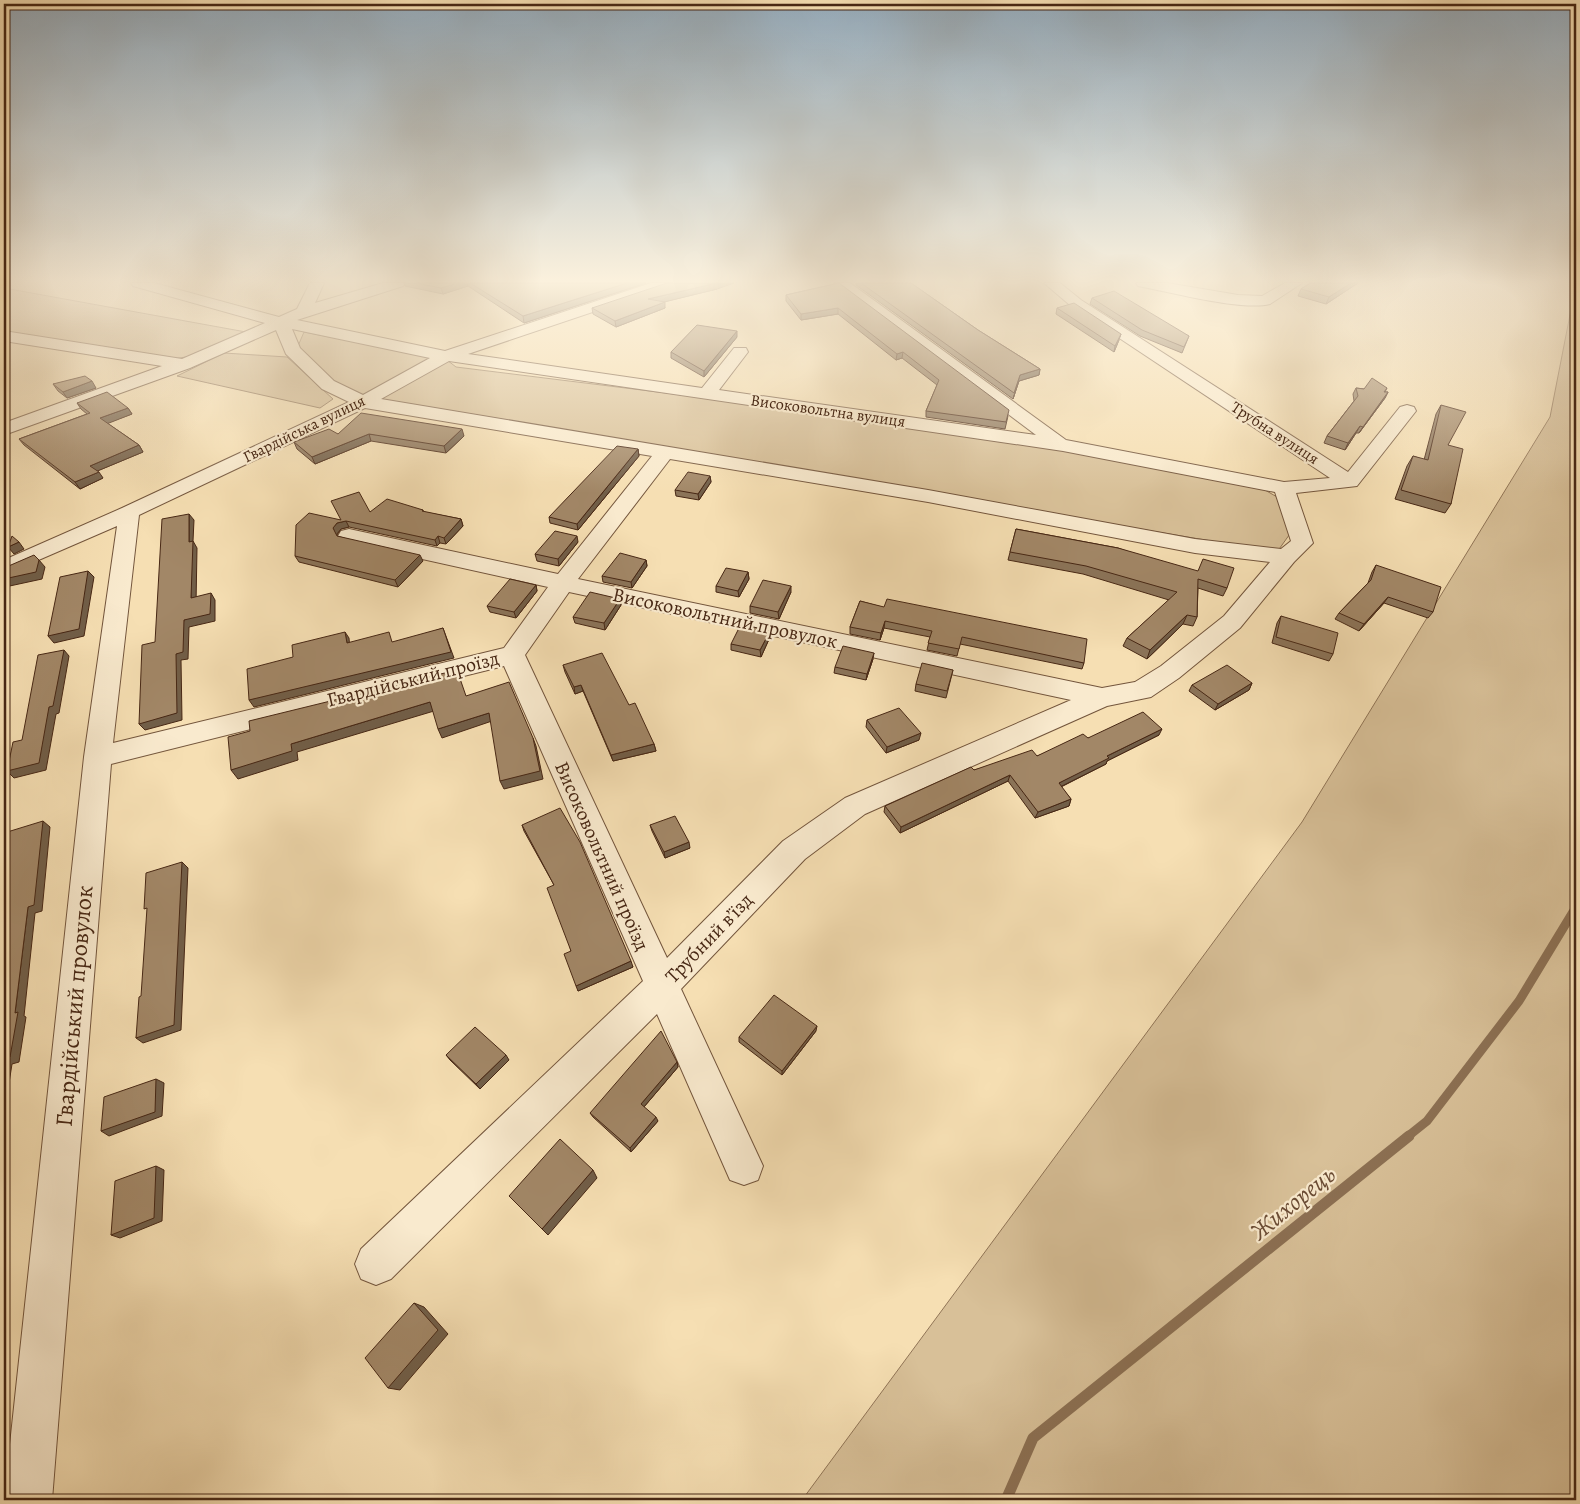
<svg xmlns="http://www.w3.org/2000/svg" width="1580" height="1504" font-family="Alegreya,serif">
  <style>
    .green { fill: #d8c098; stroke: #907456 }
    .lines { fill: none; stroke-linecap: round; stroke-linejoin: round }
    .stream-far1 { stroke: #8c7053; stroke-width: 9 }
    .stream { stroke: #8c7053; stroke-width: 11 }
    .street-casing { stroke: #73553c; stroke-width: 2 }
    .street { fill: #f9eace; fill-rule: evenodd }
    .wall { fill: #8b7459; stroke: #472714 }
    .shaded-wall { fill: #715e48; stroke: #472714 }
    .building { fill: #a28767; stroke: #472714 }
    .labels { text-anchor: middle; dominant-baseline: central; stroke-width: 4.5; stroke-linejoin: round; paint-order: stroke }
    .far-street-label { font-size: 16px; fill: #472714; stroke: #f9eace }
    .street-label { font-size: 20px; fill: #472714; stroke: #f9eace }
    .near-street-label { font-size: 24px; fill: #472714; stroke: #f9eace }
    .near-water-label { font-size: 25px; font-style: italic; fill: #6a4b34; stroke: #f9eace }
  </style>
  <rect width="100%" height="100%" fill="#f6dfb3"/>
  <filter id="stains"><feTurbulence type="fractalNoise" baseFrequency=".004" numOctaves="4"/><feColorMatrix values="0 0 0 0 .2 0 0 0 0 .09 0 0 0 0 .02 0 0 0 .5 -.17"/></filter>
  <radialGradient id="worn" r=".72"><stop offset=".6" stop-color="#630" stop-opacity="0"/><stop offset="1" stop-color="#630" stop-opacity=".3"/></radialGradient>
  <path class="green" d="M1576 284V1500H802L1302 822 1550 417Z
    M4 288 246 332 192 356 173 359 4 332Z
    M304 332 447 360 456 367 706 398 1049 448 1258 486 1284 501 1292 531 1277 552 364 399 334 383 298 346Z
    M224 353 287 357 333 399 320 408 177 376Z"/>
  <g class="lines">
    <path class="stream-far1" d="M1407 1137 1427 1121 1519 1001 1576 907"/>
    <path class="stream" d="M1006 1500 1033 1438 1409 1136"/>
    <defs>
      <path id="street" d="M131 283H154L279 317 297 309 310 283H324L315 303 383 283H405L403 286 297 320 445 351 651 283H672L670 286 468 354 702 388 734 348H746L748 352 719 390 1036 435 834 283H850L1066 440 1284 482 1330 478 1071 306 1044 283H1060L1081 300 1348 472 1400 407 1407 405 1414 407 1416 411 1357 486 1296 493 1313 543 1294 562 1240 628 1179 678 1151 697 1107 706 865 814 805 859 681 989 763 1166 758 1180 744 1185 730 1180 657 1014 391 1279 376 1285 361 1279 355 1264 361 1249 643 981 504 666 111 764 52 1500H4L84 757 117 526 4 575V560L122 508 349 402 322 389 286 354 276 330 190 368 4 435V423L162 366 4 341V331L182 359 265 323 133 286ZM292 329 430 358 363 395 334 381 300 348ZM449 361 1063 451 1275 492 1291 541 1281 549 1195 539 928 490 381 399ZM365 408 652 456 558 574 349 529 341 531 338 536 341 541 548 587 504 648 113 743 139 515ZM670 459 928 502 1195 553 1270 562 1224 616 1161 666 1135 682 1102 688 578 579ZM569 592 1071 700 845 798 783 841 667 958 525 655Z
        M1136 283H1167L1238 295 1262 296 1285 283H1302L1270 304C1243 311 1174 293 1143 287L1138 286Z"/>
    </defs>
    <use href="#street" class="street-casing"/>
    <use href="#street" class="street"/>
  </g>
  <path class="wall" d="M404 283H646L524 323 468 286 443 294 405 286Z
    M839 283 1008 416 1005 429 926 417V411L937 385 902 358 896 360 838 314 801 320 786 301V295Z
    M856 283H911L978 330 1040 369 1039 375 1019 381 1013 399 856 285Z
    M1309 283H1358L1326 304 1298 296 1301 289 1310 283Z
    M717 289 663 302 665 308 616 327 593 314 592 308Z
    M1092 298 1189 336 1182 353 1140 336 1090 304Z
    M1057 308 1119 340 1114 352 1056 314Z
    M737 337 704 377 671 358V352Z
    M53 384 96 388 67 398 58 391Z
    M1356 388 1364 389 1387 388 1385 392H1388L1385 398 1359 433H1356L1345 450 1324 443 1327 436 1354 401 1353 394Z
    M77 403 128 408 132 414 107 423 139 445 143 452 97 471 103 478 80 489 24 445 19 439 87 414 81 409Z
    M1441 405 1448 445 1451 504 1445 513 1395 499 1407 466 1413 456 1424 460 1436 414Z
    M338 434 464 436 446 453 371 441 315 464 297 449 294 442Z
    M638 449 639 456 578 530 550 523 549 517Z
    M710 476 711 482 699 500 676 496 675 490Z
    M423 510 424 512 461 519 463 526 446 544 440 543 437 546 349 527 341 529 337 535V536L423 561 398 587 299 562 295 556 341 520 370 512Z
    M1016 529 1118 548 1227 588 1223 596 1198 588 1197 617 1193 626 1183 624 1147 659 1123 646 1127 638 1169 600 1083 574 1008 560Z
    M578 542 559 566 537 561 535 554Z
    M646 560 647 566 632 588 603 582 602 576Z
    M1376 565 1433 612 1428 618 1384 603 1359 631 1335 619 1339 613 1368 583 1372 572Z
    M748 572 749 579 739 597 716 592V586Z
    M536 585 537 591 516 618 490 612 487 606Z
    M791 592 779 619 750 613V606Z
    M620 599 621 605 605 630 575 623 573 617Z
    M860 601 1084 663 1082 669 960 644 957 656 927 650 930 637 884 628 880 640 850 634V627Z
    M1281 616 1333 654 1329 661 1272 643 1277 623Z
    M770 637 761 657 731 650V644Z
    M873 659 866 680 834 673 835 667Z
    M563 665 629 705 654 744 656 751 613 761 583 691 575 694 565 672Z
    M953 670 946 698 915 691 916 684Z
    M1252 683 1249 690 1215 710 1189 691 1192 685Z
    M867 720 919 740 886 753 866 727Z
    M1159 735 1107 761 1106 764 1061 787 1071 799 1069 806 1035 818 1008 781 900 833 884 812 885 806 974 770 1037 756 1088 738Z
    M522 825 633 967 578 991 571 951 554 885 524 831Z
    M650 825 690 848 665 858 652 831Z
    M816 1031 782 1075 739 1042V1037Z
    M446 1055 509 1060 480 1089 450 1060Z
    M677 1062 678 1067 644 1107 658 1121 631 1152 593 1117 590 1113Z"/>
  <path class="shaded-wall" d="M458 283H467L468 286 443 294 441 288Z
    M627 283H646L524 323 523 316Z
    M717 283H734L717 289 648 306V299Z
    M1351 283H1358L1326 304 1329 297Z
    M665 302V308L616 327 615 321Z
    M838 308V314L801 320V314Z
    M737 331V337L704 377V371Z
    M1121 334 1119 340 1114 352 1115 346Z
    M903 352 902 358 896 360 897 354Z
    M1040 369 1039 375 1019 381 1013 399 1020 375Z
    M92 381 96 388 67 398 63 392Z
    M1388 392 1385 398 1359 433 1363 427Z
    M128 408 132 414 104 425 100 418Z
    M1360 426 1356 433 1345 450 1348 443Z
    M462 429 464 436 446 453 444 446Z
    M369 434 371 441 315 464 312 457Z
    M139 445 143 452 95 472 90 466Z
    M638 449 639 456 578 530 577 524Z
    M4 452 9 463 4 465Z
    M99 472 103 478 80 489 75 482Z
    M710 476 711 482 699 500 698 494Z
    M189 514 194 520 193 541 197 548 196 604 191 598 189 542Z
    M461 519 463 526 446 544 444 538Z
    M346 521 349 527 341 529 336 535 333 528 337 523Z
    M438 536 440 543 437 546 435 540Z
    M577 536 578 542 559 566 558 559Z
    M19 542 24 549 14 554 8 547Z
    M420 555 423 561 398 587 395 580Z
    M39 560 45 567 42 579 5 587 4 585V579Z
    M646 560 647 566 632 588 631 582Z
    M88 571 94 577 84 636 54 643 48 636Z
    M748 572 749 579 739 597 738 591Z
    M536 585 537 591 516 618 514 612Z
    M791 586V592L779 619 778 612Z
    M211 593 215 600V621L189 627 188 659 181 660 182 720 145 730 139 724 176 654 184 620Z
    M1388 597 1384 603 1359 631 1364 624Z
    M620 599 621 605 605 630 604 623Z
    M1187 615 1183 624 1147 659 1150 650Z
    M885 621 884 628 880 640 881 633Z
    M443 628 454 658 254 707 249 700Z
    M770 631V637L761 657 760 650Z
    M345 632 349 638 350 650 347 643Z
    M64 650 69 656 59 713 56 714 46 770 14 778 7 771 49 707Z
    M874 653 873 659 866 680 867 674Z
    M1252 683 1249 690 1215 710 1218 704Z
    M581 685 583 691 575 694 574 687Z
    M430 702 434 711 297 752 298 760 238 779 231 770 291 744Z
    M489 713 492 721 442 738 438 729Z
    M1162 729 1159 735 1107 761 1106 764 1056 789 1059 783 1107 756Z
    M921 733 919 740 886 753 887 747Z
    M533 738 536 746 543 779 504 789 500 781Z
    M654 744 656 751 613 761 611 755Z
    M1010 775 1008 781 900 833 901 827Z
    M1071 799 1069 806 1035 818 1038 812Z
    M43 821 50 827 42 911 35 913 24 1016 26 1017 19 1062 12 1064 4 1115V1059L15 1013 28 907Z
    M689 842 690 848 665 858 664 852Z
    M182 862 188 868 181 1030 143 1043 136 1038Z
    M631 961 633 967 578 991 576 986Z
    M817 1026 816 1031 782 1075V1071Z
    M506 1055 509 1060 480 1089 476 1084Z
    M677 1062 678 1067 643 1108 641 1104Z
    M156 1079 164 1083 162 1116 109 1136 101 1131Z
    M656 1117 658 1121 631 1152 630 1148Z
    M156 1166 164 1170 162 1221 120 1238 111 1235Z
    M593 1170 597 1178 548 1235 542 1229Z
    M414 1303 424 1307 448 1334 400 1390 388 1388Z"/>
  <path class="building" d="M416 283H458L441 288Z
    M470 283H627L523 316Z
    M667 283H717L648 299 665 302 615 321 592 308Z
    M839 283 1009 410 1006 422 926 411 939 380 903 352 897 354 838 308 801 314 786 295Z
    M861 283H911L978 330 1040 369 1020 375 1014 393Z
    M1311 283H1351L1329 297 1301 289Z
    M1114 291 1189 336 1184 347 1142 330 1092 298Z
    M1074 303 1121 334 1115 346 1057 308Z
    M697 325 737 331 704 371 671 352Z
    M85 376 92 381 63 392 53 384Z
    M1372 378 1387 388 1384 392H1388L1363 427 1360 426 1348 443 1327 436 1358 396 1356 388 1364 389Z
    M107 392 128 408 100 418 139 445 90 466 99 472 75 482 19 439 90 413 77 403Z
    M1441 405 1466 412 1448 445 1463 449 1451 504 1401 490 1413 456 1428 460Z
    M361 413 462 429 444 446 369 434 312 457 294 442 329 429 338 434Z
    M617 446 638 449 577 524 549 517Z
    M688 472 710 476 698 494 675 490Z
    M359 492 370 512 387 499 423 510 422 511 461 519 444 538 438 536 435 540 346 521 337 523 333 528 337 536 420 555 395 580 295 556 296 525 309 513 341 520 331 501Z
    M189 514V542L193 541 191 598 211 593 210 614 184 620 183 652 176 654 177 713 139 724 142 645 155 642 162 519Z
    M1016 529 1118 548 1198 571 1203 559 1234 568 1227 588 1198 579 1197 617 1187 615 1150 650 1127 638 1177 592 1086 566 1010 552Z
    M555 531 577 536 558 559 535 554Z
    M12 536 19 542 8 547Z
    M620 553 646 560 631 582 602 576Z
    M34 555 39 560 36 572 4 579V568Z
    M1376 565 1441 587 1433 612 1388 597 1364 624 1339 613 1371 580Z
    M726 568 748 572 738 591 716 586Z
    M88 571 79 629 48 636 60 577Z
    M510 579 536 585 514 612 487 606Z
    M763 580 791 586 778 612 750 606Z
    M590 592 620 599 604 623 573 617Z
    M887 599 1087 639 1084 663 962 637 959 649 928 643 932 631 885 621 881 633 850 627 860 601 884 607Z
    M1281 616 1338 633 1333 654 1276 637Z
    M741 624 770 631 760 650 731 644Z
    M443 628 451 652 249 700 247 669 293 657 292 645 345 632 347 643 389 632 392 642Z
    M843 646 874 653 867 674 835 667Z
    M64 650 53 706 49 707 39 763 7 771 13 742 22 740 38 655Z
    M602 653 629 705 635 703 654 744 611 755 581 685 574 687 563 665Z
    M922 663 953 670 947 691 916 684Z
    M1227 665 1252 683 1218 704 1192 685Z
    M457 670 466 696 509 682 533 738 540 771 500 781 489 713 438 729 430 702 291 744 292 751 231 770 228 737 250 731 249 721Z
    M899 708 921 733 887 747 867 720Z
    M1143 712 1162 729 1107 756 1109 758 1059 783 1071 799 1038 812 1010 775 901 827 885 806 971 767 974 770 1032 750 1037 756 1083 734 1088 738Z
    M560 808 580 842 631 961 576 986 564 954 571 951 547 888 554 885 522 825Z
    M675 816 689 842 664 852 650 825Z
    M43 821 34 905 28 907 15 1013 18 1012 10 1057 4 1059V833Z
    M182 862 174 1025 136 1038 139 997 141 996 147 908 144 909 146 873Z
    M774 995 817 1026 782 1071 739 1037Z
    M475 1027 506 1055 476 1084 446 1055Z
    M661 1031 677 1062 641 1104 656 1117 630 1148 590 1113Z
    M156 1079 155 1112 101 1131 104 1097Z
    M560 1139 593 1170 542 1229 509 1196Z
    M156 1166 154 1218 111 1235 115 1181Z
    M414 1303 438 1330 388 1388 365 1358Z"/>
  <linearGradient id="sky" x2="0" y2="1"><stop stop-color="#95acbd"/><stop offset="0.57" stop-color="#fbf1dd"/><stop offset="1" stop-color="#fbf1dd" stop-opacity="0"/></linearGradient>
  <rect width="1580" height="493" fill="url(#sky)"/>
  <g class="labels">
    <g class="far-street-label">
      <text transform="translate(828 411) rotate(8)">Високовольтна вулиця</text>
      <text transform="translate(304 429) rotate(-26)">Гвардійська вулиця</text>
      <text transform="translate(1275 433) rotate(33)">Трубна вулиця</text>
    </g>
    <g class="street-label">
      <text transform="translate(725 618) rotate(12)">Високовольтний провулок</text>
      <text transform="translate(413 679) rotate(-14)">Гвардійський проїзд</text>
      <text transform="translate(602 856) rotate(66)">Високовольтний проїзд</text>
      <text transform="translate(709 938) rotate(-46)">Трубний в’їзд</text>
    </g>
    <g class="near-street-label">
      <text transform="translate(74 1006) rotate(-85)">Гвардійський провулок</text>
    </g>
    <g class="near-water-label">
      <text transform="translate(1293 1203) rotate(-39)">Жихорець</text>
    </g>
  </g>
  <rect width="1580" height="1504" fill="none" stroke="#f6dfb3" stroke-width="20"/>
  <rect x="5" y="5" width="1570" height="1494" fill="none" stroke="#472714" stroke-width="2.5"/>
  <rect x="10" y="10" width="1560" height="1484" fill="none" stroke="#472714"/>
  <rect width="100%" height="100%" filter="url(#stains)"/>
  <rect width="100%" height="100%" fill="url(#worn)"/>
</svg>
